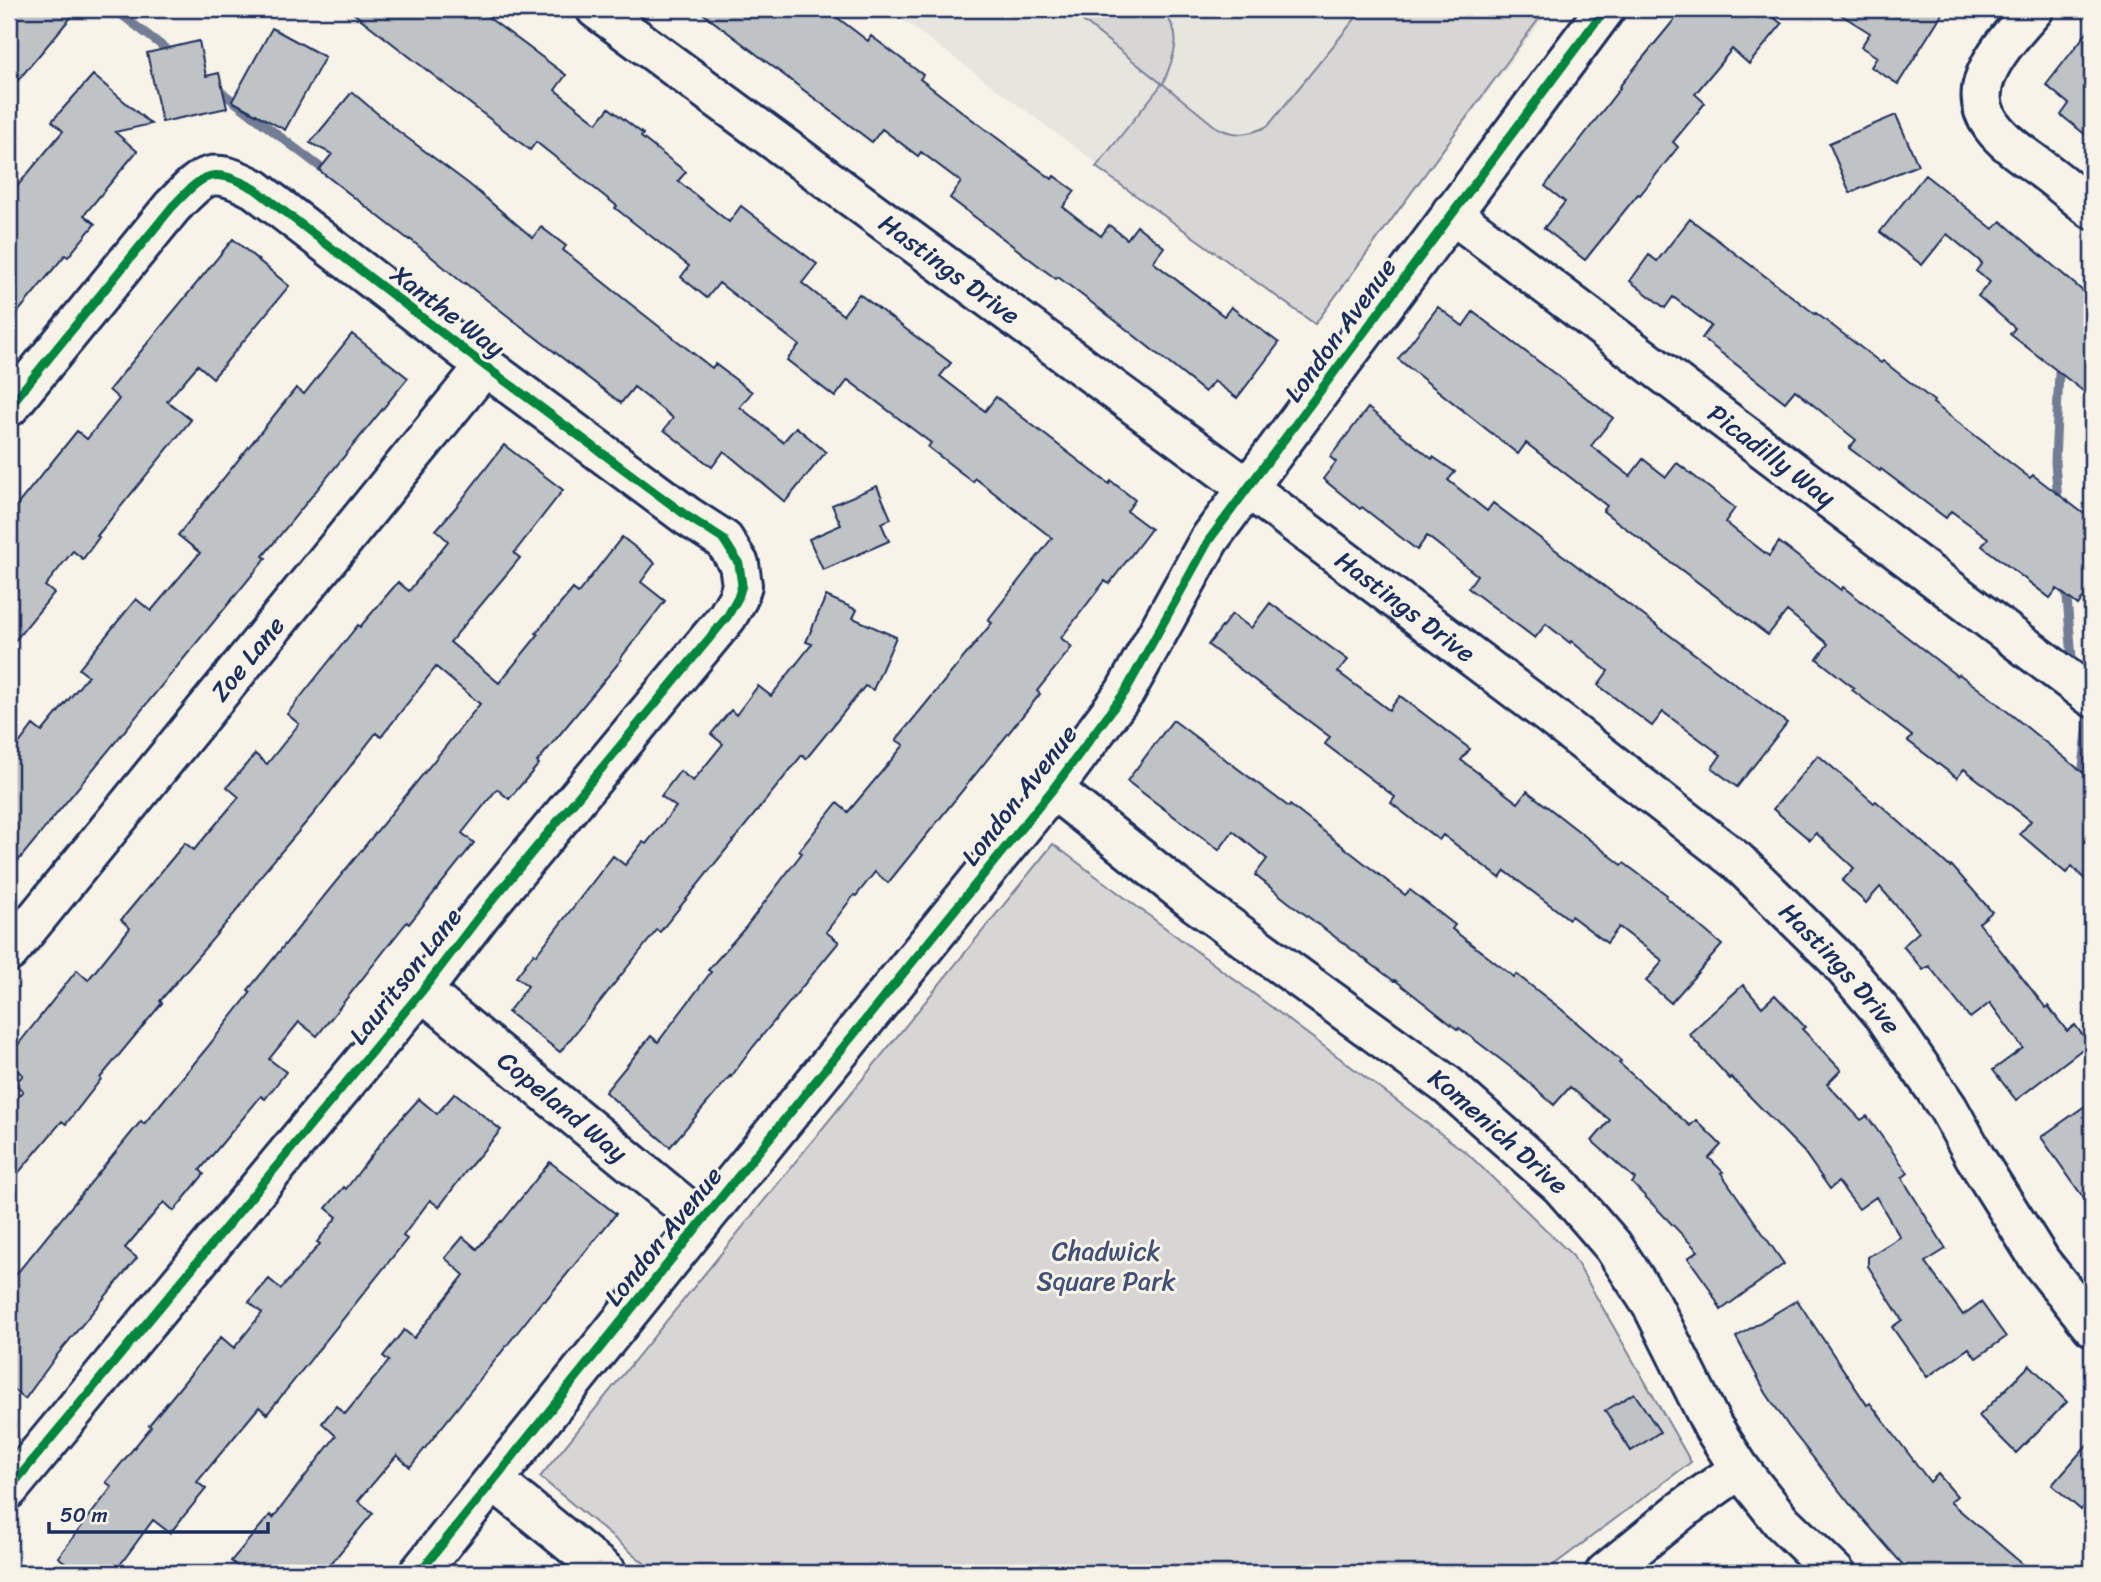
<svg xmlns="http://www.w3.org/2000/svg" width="2101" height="1582" font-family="Sriracha,sans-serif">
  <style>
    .built { fill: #e6e5de }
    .green { fill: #d7d6d4; stroke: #798299; stroke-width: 2 }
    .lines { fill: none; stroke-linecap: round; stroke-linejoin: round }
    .stream { stroke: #727c95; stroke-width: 9 }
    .building { fill: #c0c3c5; stroke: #1b2f5e; stroke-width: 2 }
    .minor-casing { stroke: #1b2f5e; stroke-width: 44 }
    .minor { stroke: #f7f3e8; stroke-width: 38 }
    .cycleway-casing { stroke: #f7f3e8; stroke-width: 13 }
    .cycleway { stroke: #00873e; stroke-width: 9 }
    .labels { text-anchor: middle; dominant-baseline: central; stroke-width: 6; stroke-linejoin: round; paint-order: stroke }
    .street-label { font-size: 26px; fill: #1b2f5e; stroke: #f7f3e8 }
    .park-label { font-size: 26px; fill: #415076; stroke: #f7f3e8 }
  </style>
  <rect width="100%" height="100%" fill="#f7f3e8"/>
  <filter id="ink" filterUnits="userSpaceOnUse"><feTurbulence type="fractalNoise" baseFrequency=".0143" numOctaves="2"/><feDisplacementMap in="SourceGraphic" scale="14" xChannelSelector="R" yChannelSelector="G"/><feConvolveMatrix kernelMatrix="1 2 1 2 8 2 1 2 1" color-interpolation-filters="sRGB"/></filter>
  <g filter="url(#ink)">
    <path class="built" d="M888 9H1550L1315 324Z"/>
    <path class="green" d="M1068 9H1159C1187 32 1173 58 1163 84L1216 127C1235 137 1249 135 1268 126L1363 9H1546L1315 324 1096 167 1162 84Z
      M1053 844 1468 1154 1573 1256 1691 1462 1543 1573H656L540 1477Z"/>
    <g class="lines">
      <path class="stream" d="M114 9 174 55
        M215 87 328 173
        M2058 502 2055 462 2059 372 2065 365
        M2066 586 2073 670
        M2090 706 2083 767 2092 774V784"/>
    </g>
    <path class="building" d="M9 9H78L9 91Z
      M348 9H477L566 75 555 90 597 123 609 108 643 134 641 137 686 172 678 181 729 222 741 206 817 264 802 283 843 315 859 294 951 363 940 376 985 411 996 397 1109 484 1111 481 1135 500 1127 511 1151 529 1109 584 1105 581 1061 638 1072 647 1037 691 1040 694 888 883 875 872 856 896 854 895 826 932 839 942 753 1047 731 1077 730 1076 670 1147 605 1092 651 1036 658 1042 711 972 708 970 745 928 802 853 799 851 837 803 848 812 904 745 896 740 992 623 988 620 1052 538 975 478 973 482 928 447 931 443 848 380 835 397 787 360 799 345 719 283 707 298 681 277 689 266 615 208 617 206 536 142 530 150Z
      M697 9H826L868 41 871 36 923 75 920 79 969 117 1052 179 1054 176 1075 191 1063 207 1101 236 1109 225 1127 239 1137 226 1164 247 1153 262 1224 316 1231 307 1279 343 1237 398 1214 381 1205 392 1121 325 1058 277 1056 279 950 198 961 182 921 152 918 156 882 129 872 142Z
      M1683 9H1763L1782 24 1749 64 1732 49 1695 94 1705 103 1673 142 1678 147 1640 195 1638 194 1585 260 1544 228 1565 202 1545 186 1620 88 1619 87Z
      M1832 9H1945L1898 84 1871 67 1877 57 1861 47 1870 33Z
      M2092 26V140L2061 115 2069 104 2046 85Z
      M272 28 325 57 285 130 232 101Z
      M199 41 206 76 219 73 227 108 162 122 147 53Z
      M93 75 151 124 115 132 137 151 84 215 95 224 68 257 65 255 9 323V196L63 131 52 121Z
      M352 92 398 131 469 184 533 238 541 227 566 246 563 250 628 302 712 368 715 364 752 392 740 407 783 442 796 427 826 452 785 502 724 451 712 467 664 430 673 418 634 387 621 403 465 283 464 284 410 239 409 240 319 170 332 154 310 143Z
      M1896 115 1918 165 1850 193 1829 143Z
      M1925 175 1993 229 2001 221 2092 299V398L2010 334 2015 328 1978 296 1990 282 1976 271 1982 263 1947 234 1922 265 1880 232Z
      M1690 219 1815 314 1816 313 1881 363 1883 361 1934 401 1933 403 2030 478 2033 475 2092 520V586L2078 605 2057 589 2050 598 1982 546 1988 538 1951 511 1946 518 1881 469 1880 471 1849 448 1856 440 1795 390 1785 402 1702 338 1711 326 1673 297 1665 308 1630 281 1649 255 1657 261Z
      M233 239 289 286 213 378 198 365 167 401 191 420 97 536 99 537 83 559 73 551 45 586 54 593 9 648V515L77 431 87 439 119 399 109 390Z
      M1438 307 1463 326 1473 312 1613 418 1591 446 1630 476 1643 459 1666 477 1677 463 1735 508 1725 522 1769 556 1779 542 1841 590 1843 587 1957 676 1959 674 1987 695 2092 780V887L2072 866 2066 873 2020 834 2031 821 1964 769 1957 778 1908 741 1912 736 1852 690 1854 688 1817 659 1828 644 1787 611 1768 635 1603 511 1607 506 1526 443 1518 454 1398 359Z
      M352 334 408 378 263 556 266 558 9 872V757L33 725 42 732 88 676 79 669 136 599 151 611 200 553 178 535 296 388 304 394Z
      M1368 408 1432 459 1433 457 1455 472 1448 480 1487 511 1493 503 1787 723 1737 787 1712 768 1721 755 1663 712 1652 726 1598 685 1608 671 1571 641 1570 643 1546 624 1535 638 1468 588 1477 575 1427 536 1417 550 1362 507 1360 509 1323 479 1336 462 1330 457Z
      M504 445 563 490 514 553 520 558 450 642 499 683 538 635 536 633 573 589 578 593 622 537 655 563 641 582 665 601 620 659 621 660 537 762 539 764 509 799 497 789 462 833 474 843 409 924 407 922 317 1036 299 1022 269 1059 286 1072 265 1099 261 1096 200 1170 204 1174 174 1211 164 1202 125 1248 137 1258 57 1355 25 1399 9 1386V1283L141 1121 144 1124 206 1049 251 992 248 990 480 704 436 667 381 737 376 733 315 812 263 873 239 908 160 1001 162 1003 100 1078 101 1079 66 1124 62 1121 9 1184V1108L23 1091 15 1084 23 1075 9 1064V1056L77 970 88 980 130 928 121 920 185 843 194 850 239 797 227 787 255 754 267 764 299 724 287 714 358 625 360 627 398 582 409 591 448 541 436 530 456 507Z
      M877 486 891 519 881 523 889 541 823 570 809 539 841 525 832 505Z
      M826 596 857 610 853 618 896 637 873 690 865 686 806 759 802 755 660 932 657 930 560 1052 508 1012 528 986 516 977 534 953 536 955 613 856 625 865 643 842 646 844 676 807 661 796 680 771 693 781 723 744 711 734 731 710 736 715 758 686 771 696 812 644 806 642Z
      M1270 603 1348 660 1338 672 1389 710 1400 696 1470 749 1461 760 1518 803 1527 791 1622 865 1624 863 1667 895 1666 897 1722 945 1671 1003 1646 981 1663 961 1619 927 1607 943 1571 916 1569 919 1505 871 1500 878 1443 835 1439 840 1391 803 1395 797 1325 744 1330 737 1208 645 1232 614 1251 628Z
      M1173 720 1289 807 1290 805 1405 895 1410 890 1455 925 1452 929 1514 977 1516 974 1561 1009 1621 1061 1619 1063 1690 1126 1696 1120 1721 1145 1709 1158 1723 1172 1721 1173 1784 1264 1721 1310 1708 1286 1688 1258 1698 1251 1632 1183 1635 1179 1592 1141 1610 1120 1570 1087 1554 1105 1517 1072 1459 1028 1458 1030 1395 980 1394 981 1287 901 1255 875 1267 859 1233 831 1219 850 1127 781Z
      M1818 755 1874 803 1876 801 1950 867 1952 866 1992 912 1979 923 2046 1008 2048 1006 2067 1031 2075 1025 2089 1044 2016 1100 1993 1070 2023 1048 1990 1003 1970 1018 1929 966 1923 970 1903 946 1919 932 1880 887 1866 903 1842 881 1854 868 1816 833 1810 840 1773 809Z
      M1743 985 1762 1007 1775 995 1805 1027 1802 1029 1841 1070 1827 1084 1861 1120 1867 1116 1908 1173 1902 1178 1946 1249 1925 1262 1963 1315 1981 1302 2006 1337 1976 1358 1969 1348 1927 1377 1892 1327 1902 1320 1868 1266V1257L1900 1237 1876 1197 1859 1209 1838 1182 1830 1189 1804 1152 1731 1077 1730 1079 1689 1034Z
      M455 1093 501 1130 467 1170 439 1207 430 1200 403 1236 407 1239 267 1414 259 1407 197 1482 206 1489 170 1533 153 1520 114 1573H79L58 1557 112 1487 106 1482 151 1427 149 1425 221 1337 234 1348 262 1313 249 1302 269 1279 281 1289 320 1244 317 1242 337 1217 326 1208 344 1187 346 1189 390 1131 419 1099 437 1114Z
      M2092 1101V1210L2041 1137Z
      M550 1162 616 1214 545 1301 543 1300 410 1467 397 1455 358 1501 373 1513 323 1573H246L231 1561 270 1515 273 1518 336 1436 322 1423 336 1406 345 1414 389 1361 383 1356 404 1330 414 1338 464 1275 445 1258 463 1237 477 1249 501 1221 502 1222Z
      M1797 1300 1867 1405 1870 1403 1930 1482 1938 1474 1957 1496 1950 1502 2033 1573H1910L1849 1503 1789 1427 1766 1393 1736 1337Z
      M2030 1365 2067 1402 2016 1453 1979 1416Z
      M1634 1393 1660 1432 1631 1451 1605 1411Z
      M2092 1439V1496L2081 1510 2052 1485Z"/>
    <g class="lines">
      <defs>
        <g id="minor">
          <path id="s1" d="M596 9 1276 509 1547 713 1737 861 1836 958 1885 1016 1948 1108 1975 1157 2041 1262 2092 1326"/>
          <path d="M2034 9C2017 29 1996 50 1986 75 1967 122 2014 148 2046 172 2062 184 2077 197 2092 209"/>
          <path id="s2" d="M1451 213 2092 697"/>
          <path d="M9 407 172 207C204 174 210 165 255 189L485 366 687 516 724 540 739 564 742 585 738 598 727 617 481 914 422 991 9 1489"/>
          <path id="s3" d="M1053 789 1196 903 1447 1085 1561 1186 1613 1246 1653 1307 1713 1427 1740 1469 1782 1522 1835 1573"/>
          <path id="s4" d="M9 952 485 366"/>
          <path id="s5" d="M422 991 702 1221"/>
          <path d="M494 1481 607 1573"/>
          <path d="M419 1573 702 1221 1053 789 1125 692 1209 540 1605 9"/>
          <path d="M1605 1573 1683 1509 1740 1469"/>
        </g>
      </defs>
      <use href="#minor" class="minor-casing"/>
      <use href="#minor" class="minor"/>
      <defs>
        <path id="cycleway" d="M9 407 172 207C204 174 210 165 255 189L485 366 687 516 724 540 739 564 742 585 738 598 727 617 481 914 422 991 9 1489
          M419 1573 702 1221 1053 789 1125 692 1209 540 1605 9"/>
      </defs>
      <use href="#cycleway" class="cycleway-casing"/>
      <use href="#cycleway" class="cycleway"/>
    </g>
  </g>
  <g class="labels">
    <g class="street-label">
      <text stroke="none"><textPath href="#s1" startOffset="439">Hastings Drive</textPath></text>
      <text transform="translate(448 311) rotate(37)">Xanthe Way</text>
      <text transform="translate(1340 330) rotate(-54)">London Avenue</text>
      <text stroke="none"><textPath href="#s2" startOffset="402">Picadilly Way</textPath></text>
      <text stroke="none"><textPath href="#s1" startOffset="1006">Hastings Drive</textPath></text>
      <text stroke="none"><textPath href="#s4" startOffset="378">Zoe Lane</textPath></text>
      <text transform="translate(1019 795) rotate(-52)">London Avenue</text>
      <text stroke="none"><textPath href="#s1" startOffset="1573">Hastings Drive</textPath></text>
      <text transform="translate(405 976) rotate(-52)">Lauritson Lane</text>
      <text stroke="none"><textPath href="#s5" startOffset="182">Copeland Way</textPath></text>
      <text stroke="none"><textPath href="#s3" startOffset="562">Komenich Drive</textPath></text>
      <text transform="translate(663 1236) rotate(-51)">London Avenue</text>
    </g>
    <g class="park-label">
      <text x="1106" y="1251">Chadwick<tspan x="1106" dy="30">Square Park</tspan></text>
    </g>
  </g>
  <rect width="2101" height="1582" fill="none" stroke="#f7f3e8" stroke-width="35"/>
  <rect x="18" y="18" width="2066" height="1547" fill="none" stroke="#1b2f5e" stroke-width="2.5" filter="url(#ink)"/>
  <path d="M49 1522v10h219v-10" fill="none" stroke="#1b2f5e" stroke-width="3.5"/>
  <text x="60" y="1522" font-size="21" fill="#1b2f5e" stroke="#f7f3e8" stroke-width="5" paint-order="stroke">50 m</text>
</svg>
